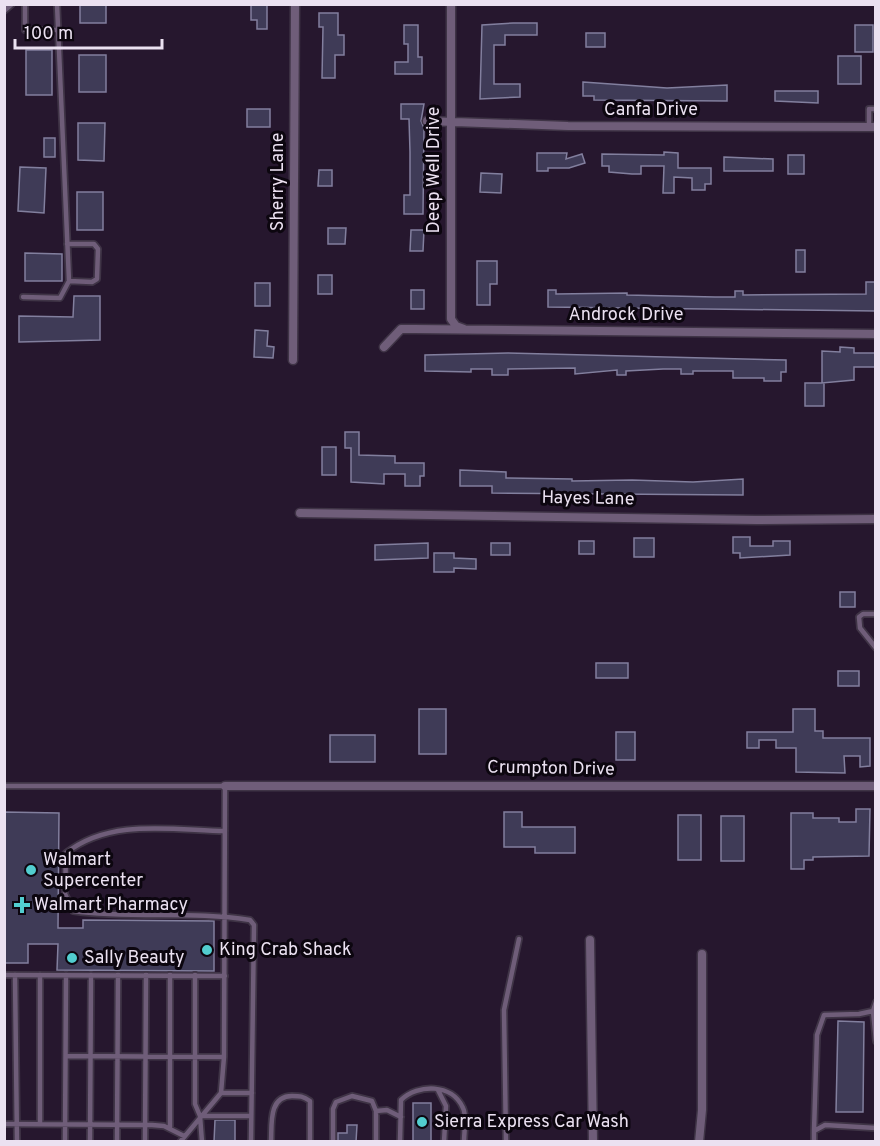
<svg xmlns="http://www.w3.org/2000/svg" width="880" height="1146" font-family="Overpass,sans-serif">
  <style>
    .building { fill: #3f3b57; stroke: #827f9e; stroke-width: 1.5 }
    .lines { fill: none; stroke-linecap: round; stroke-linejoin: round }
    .service-casing { stroke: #3f3446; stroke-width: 8 }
    .minor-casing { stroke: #3f3446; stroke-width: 11 }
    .service { stroke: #6f5d79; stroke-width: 4.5 }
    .minor { stroke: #6f5d79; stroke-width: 8 }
    .poi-dot { fill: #52cdcf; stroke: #0c060f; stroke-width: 2 }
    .labels { text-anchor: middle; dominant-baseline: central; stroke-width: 6; stroke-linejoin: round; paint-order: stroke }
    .street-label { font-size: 18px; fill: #ebe1f1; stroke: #0c060f }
    .poi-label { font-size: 18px; fill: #ebe1f1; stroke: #0c060f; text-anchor: start }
  </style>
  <rect width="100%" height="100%" fill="#26172e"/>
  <path class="building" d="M80 4H106V23H80Z
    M251 4H267V29H257V20H251Z
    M319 13H338V35H344V55H335V78H322L323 27H319Z
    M513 23H537V35H505V45H494V84H520V97L480 99 482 25Z
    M404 25H418V57H422V74H395V62H408V44H404Z
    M855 25H873V52H855Z
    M586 33H605V47H586Z
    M26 50H52V95H26Z
    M79 55H106V92H79Z
    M838 56H861V84H838Z
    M583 82 667 88 727 85V101L594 100V96H583Z
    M775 91H818V103L775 101Z
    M401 104H424L421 121 424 128 423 214H404V195H410V152L409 119H401Z
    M247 109H270V127H247Z
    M78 123H105L104 161 78 160Z
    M44 138H55V157H44Z
    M664 152 678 153V168H711V184H705V190H692V178L674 177V193H663L664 166H641V174H632L609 172V166H602V154L664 155Z
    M537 153H567L566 159 582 154 585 163 569 168H548V171H537Z
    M788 155H804V174H788Z
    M724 157 773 159V171H724Z
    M20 167 46 168 44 213 18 211Z
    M319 170H332V186H318Z
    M481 173 502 174 501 193 480 192Z
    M77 192H103V230H77Z
    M328 228H346L345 244H328Z
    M411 230H424L423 251H410Z
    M796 250H805V272H796Z
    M25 253 62 254V281H25Z
    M477 261H497V284H490V305H477Z
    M318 275H332V294H318Z
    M866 282H876V311L548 307V290H556V294L627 293V295L715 297H735V291H743V295L866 294Z
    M255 283H270V306H255Z
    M411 290H424V309H411Z
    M74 296H100V340L19 342V316L73 317Z
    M255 330 268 331 267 346 274 347 273 358 254 357Z
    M840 347 854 348V353H876V367H854V380L822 383V351L840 352Z
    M508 353 786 360V372H781V381H764V378H733V371H693V374H681V369H663L626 371V375H617V370L575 374V368L508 369V375H492V369H471V372L425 371V355Z
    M805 383H824V406H805Z
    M345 432H359V455L395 456V463H424V476H420V486H405V474H384V484L351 482V448H345Z
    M322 447H336V475H322Z
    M460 470 506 472V478L572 479V481L632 480 693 482 743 479V495L492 493V486H460Z
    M733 537H750V546H773V541H790V555L740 558V553H733Z
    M634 538H654V557H634Z
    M579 541H594V554H579Z
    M428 543V558L375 560V545Z
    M491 543H510V555H491Z
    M434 553H454V558L476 559V569L454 568V572H434Z
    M840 592H855V607H840Z
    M596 663H628V678H596Z
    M838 671H859V686H838Z
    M419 709H446V754H419Z
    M793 709H815V731H823V738H870V766L860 767V756H844L845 773 796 772V748H776V740H759V748H747V732H793Z
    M616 732H635V760H616Z
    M330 735H375V762H330Z
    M856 809H870L869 856 813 857V860H804V869H791V813H813V818H839V822H856Z
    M4 812 59 813 58 928H83V920L214 921V971L57 970 58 944H28V963H4Z
    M504 812H522V827H575V853H535V847H504Z
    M678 815H701V860H678Z
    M721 816H744V861H721Z
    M838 1021 864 1022 863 1112H836Z
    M413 1103H431V1142H413Z
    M215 1120H235V1142H214Z
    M347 1125H357L356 1142H338V1133H347Z"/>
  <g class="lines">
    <defs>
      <path id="service" d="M25 4V30H58
        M4 11 12 4
        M869 127V109H876
        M67 244H94L98 249 97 279 92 282 69 281
        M23 297 60 298 69 281 57 4
        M876 614H863L859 617 860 628 876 648
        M4 786H225L224 1057 221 1093 180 1142
        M225 831C172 830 110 818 66 853L65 894 73 911C132 919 192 911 250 920L254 925 251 1142
        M4 975 225 976
        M15 975 17 1142
        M195 975V1104L200 1116 202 1142
        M873 1011 876 1041
        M66 1056 224 1057
        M438 1090 446 1106 444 1142
        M221 1093H252
        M200 1116H251
        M4 1124 152 1125 164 1126 184 1136
        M40 1124V975
        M170 1128V975
        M814 1131 817 1035 824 1015 859 1014 873 1011 876 1002
        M65 1142 66 975
        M90 1142 91 975
        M117 1142 118 975
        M145 1142 146 975
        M271 1142C272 1125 268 1096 292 1096 300 1096 303 1096 310 1101V1142
        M333 1142V1109L336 1102 352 1096 372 1101 376 1111 387 1110 401 1117
        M376 1142V1111
        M400 1142 401 1100C418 1084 452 1083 463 1108 467 1116 464 1132 464 1142
        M506 1142 504 1010 519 939
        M814 1142V1131L825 1125 876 1128"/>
      <path id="minor" d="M451 4V319L456 326 464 329
        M427 121 568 126 876 127
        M384 347 401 329H414L876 334
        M293 360 295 4
        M300 513 756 520 876 519
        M225 786H876
        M590 940 593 1142
        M699 1142 702 1110V954"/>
    </defs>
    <use href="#service" class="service-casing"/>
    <use href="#minor" class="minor-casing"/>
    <use href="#service" class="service"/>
    <use href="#minor" class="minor"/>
  </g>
  <g class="poi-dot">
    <circle cx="31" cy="870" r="6"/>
    <path d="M19 896h6v6h6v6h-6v6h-6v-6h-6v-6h6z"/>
    <circle cx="207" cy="950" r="6"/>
    <circle cx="72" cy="958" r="6"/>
    <circle cx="422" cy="1122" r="6"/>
  </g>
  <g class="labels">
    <g class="street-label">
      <text x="651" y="110">Canfa Drive</text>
      <text transform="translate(434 170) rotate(-90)">Deep Well Drive</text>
      <text transform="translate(278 182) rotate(-90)">Sherry Lane</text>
      <text x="626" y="315">Androck Drive</text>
      <text transform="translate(588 499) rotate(1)">Hayes Lane</text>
      <text transform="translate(551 769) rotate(1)">Crumpton Drive</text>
    </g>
    <g class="poi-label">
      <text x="43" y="860">Walmart<tspan x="43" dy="21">Supercenter</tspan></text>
      <text x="34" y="905">Walmart Pharmacy</text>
      <text x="219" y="950">King Crab Shack</text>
      <text x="84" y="958">Sally Beauty</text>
      <text x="434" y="1122">Sierra Express Car Wash</text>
    </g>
  </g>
  <rect width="880" height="1146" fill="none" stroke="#ebe1f1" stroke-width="12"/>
  <path d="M15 39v9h147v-9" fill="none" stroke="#ebe1f1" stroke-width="3"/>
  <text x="24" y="39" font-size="18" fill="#ebe1f1" stroke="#0c060f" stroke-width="4.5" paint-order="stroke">100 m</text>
</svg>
